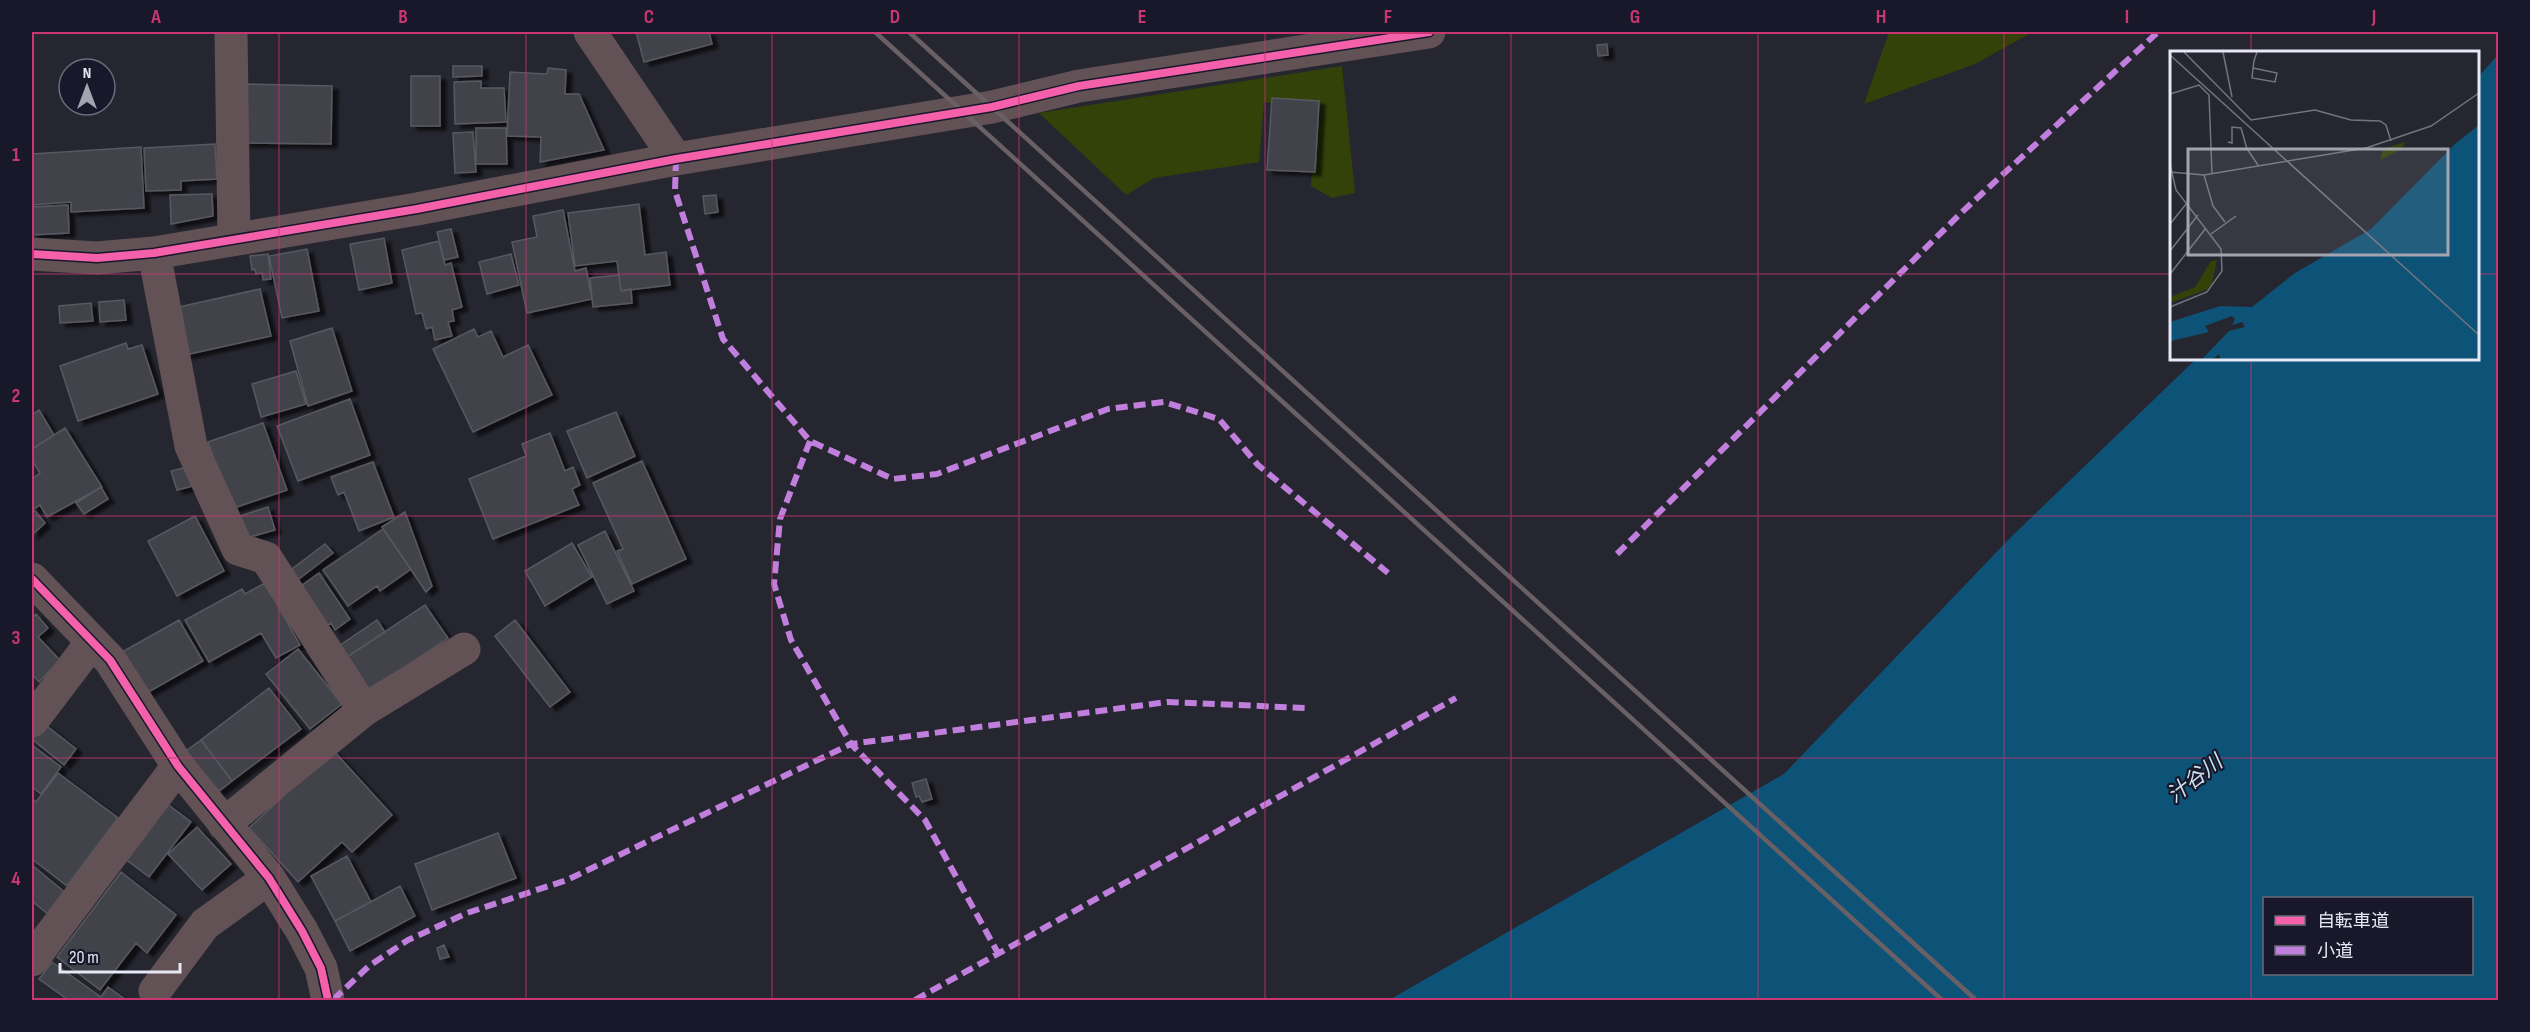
<svg xmlns="http://www.w3.org/2000/svg" width="2530" height="1032" font-family="'Sofia Sans Condensed','Noto Sans JP',sans-serif">
  <style>
    .green { fill: #324209 }
    .water { fill: #0d5377; fill-rule: evenodd }
    .building { fill: #43434c; stroke: #585861; stroke-width: 1.5; filter: url(#shadow) }
    .lines { fill: none; stroke-linecap: round; stroke-linejoin: round }
    .minor { stroke: #625256; stroke-width: 33 }
    .rail { stroke: #696065; stroke-width: 4.5 }
    .quiet { stroke: #c07fdc; stroke-width: 6; stroke-dasharray: 12 6; stroke-linecap: butt }
    .cycleway-casing { stroke: #18182a; stroke-width: 11 }
    .cycleway { stroke: #f560ab; stroke-width: 8 }
    .grid { fill: none; stroke: #c83772; stroke-width: 1.5; stroke-opacity: 0.55 }
    .labels { text-anchor: middle; dominant-baseline: central; stroke-width: 4.5; stroke-linejoin: round; paint-order: stroke }
    .water-label { font-size: 21px; font-style: italic; fill: #cde1f0; stroke: #18182a }
    .inset-road { fill: none; stroke: #73747f; stroke-width: 1.5 }
    .view { fill: #a3a4b0; fill-opacity: 0.15; stroke: #a3a4b0; stroke-width: 3 }
    .inset-edge { fill: none; stroke: #e7e8f5; stroke-width: 3 }
    .neatline { fill: none; stroke: #c83772; stroke-width: 2 }
    .grid-label { font-size: 20px; text-anchor: middle; font-weight: bold; fill: #c83772 }
  </style>
  <defs>
    <filter id="shadow"><feDropShadow dx="6" dy="4" stdDeviation="1.5" flood-color="#0009"/></filter>
  </defs>
  <rect width="100%" height="100%" fill="#262630"/>
  <path class="green" d="M1889 32H2033L1975 64 1864 104Z
    M1342 66 1355 193 1332 198 1311 186 1315 108 1264 102 1259 162 1154 178 1126 195 1039 113Z"/>
  <path class="water" d="M2498 55V1000H1389L1784 774 2010 538 2196 359 2478 358V77ZM2264 898H2472V974H2264Z"/>
  <path class="building" d="M636 32H709L712 44 644 62Z
    M1607 44 1608 55 1598 56 1597 45Z
    M453 66H482V76L453 77Z
    M548 68 566 70 565 94H579L604 150 540 162 541 137 507 136 510 72 547 74Z
    M411 76H440V126H411Z
    M481 81V88H504L506 122 455 124 454 82Z
    M245 84 332 86 331 144 244 143Z
    M1272 98 1319 101 1315 172 1267 170Z
    M476 128H506L507 164H476Z
    M473 132 476 172 455 173 453 133Z
    M215 144 217 179 181 181V190L146 191 144 148Z
    M141 147 144 208 71 212V202L32 205V154Z
    M212 194 213 216 171 224 170 195Z
    M716 195 718 212 705 214 703 196Z
    M639 204 645 255 666 252 670 285 621 291 617 261 575 266 568 213Z
    M68 205 69 233 32 235V207Z
    M563 210 575 271 586 268 592 299 527 313 512 242 537 237 533 216Z
    M451 229 458 257 444 260 437 232Z
    M384 238 392 283 359 290 350 244Z
    M439 241 445 265 451 263 462 307 452 310 454 321 448 322 452 336 435 340 432 327 426 329 422 313 416 314 402 250Z
    M307 249 319 311 282 318 269 256Z
    M268 254 271 279 263 280 262 273 256 274 255 269 252 270 250 256Z
    M511 254 519 285 487 294 479 262Z
    M619 275 621 291 631 289 632 303 593 307 590 278Z
    M260 289 271 336 185 355 174 308Z
    M124 300 126 320 100 322 99 302Z
    M91 303 93 321 60 323 59 306Z
    M332 328 352 391 308 406 290 341Z
    M474 329 478 337 491 331 503 357 528 345 552 395 473 432 433 349Z
    M126 343 128 349 142 345 158 394 78 421 60 366Z
    M296 371 306 404 261 417 252 384Z
    M350 399 370 455 298 481 277 426Z
    M39 410 54 435 32 449V415Z
    M616 412 635 456 587 478 567 431Z
    M263 423 287 490 231 509 208 442Z
    M65 428 102 487 47 517 40 505 34 509 32 505V479L40 473 32 460V449Z
    M550 433 565 471 573 467 580 485 572 489 579 505 493 539 469 479 526 456 522 444Z
    M642 461 686 559 632 584 617 551 623 549 593 483Z
    M373 462 394 517 359 531 344 492 338 495 331 477Z
    M188 467 193 486 177 490 171 471Z
    M101 487 108 499 84 514 76 503Z
    M32 507 45 523 32 535Z
    M268 507 275 530 243 539 237 517Z
    M405 512 432 586 426 592 382 527Z
    M195 516 224 571 177 596 148 541Z
    M383 529 411 569 380 591 377 586 348 606 323 570Z
    M605 531 634 591 607 604 578 545Z
    M572 543 592 577 545 606 525 571Z
    M325 544 333 553 291 585 284 575Z
    M319 573 350 619 335 630 331 623 320 630 294 591Z
    M265 583 300 645 276 658 261 633 209 662 185 620 242 589 245 594Z
    M425 605 448 638 365 694 347 657Z
    M36 614 48 628 38 637 60 660 39 682 32 674V618Z
    M179 620 203 661 145 694 122 652Z
    M377 620 385 632 347 657 339 646Z
    M515 620 570 692 550 707 495 636Z
    M298 649 342 704 310 729 266 674Z
    M269 688 301 729 232 781 201 740Z
    M43 723 76 749 64 765 32 739Z
    M201 740 232 781 218 792 186 751Z
    M32 745 61 767 41 794 32 787Z
    M333 750 392 815 352 852 342 842 298 882 249 828Z
    M58 773 118 818 67 886 32 859V799L36 802Z
    M926 779 932 799 922 802 919 796 916 797 912 783Z
    M166 803 191 822 149 877 124 858Z
    M197 827 231 864 202 890 168 854Z
    M498 833 516 878 432 910 415 864Z
    M347 856 371 902 335 921 311 876Z
    M32 865 67 894 50 916 32 901V893L34 889 32 887Z
    M121 872 176 915 147 953 136 943 100 990 57 957Z
    M400 886 415 916 350 951 335 921Z
    M444 945 449 957 440 959 437 948Z
    M52 962 101 997 108 987 126 1000H68L39 979Z"/>
  <g class="lines">
    <path class="minor" d="M231 32 234 239
      M590 32 676 159
      M154 253 191 446 238 549 266 558 364 710
      M32 254 97 258 154 253 417 209 676 159 992 107 1079 86 1429 32
      M32 579 110 660 178 766 269 878 302 931 321 968 328 1000
      M32 721 92 642
      M224 824 364 710 464 649
      M32 960 178 766
      M155 991 205 924 269 878"/>
    <path class="rail" d="M875 32 1942 1000
      M909 32 1976 1000"/>
    <path class="quiet" d="M676 159 675 191 723 339 810 441 893 479 937 474 1108 409 1164 402 1219 419 1258 465 1388 573
      M810 441 780 519 774 584 791 640 851 744 925 820 999 955
      M1617 554 1962 212 2158 32
      M333 1000 369 966 408 940 467 913 567 880 851 744 1167 702 1306 708
      M915 1000 1456 698"/>
    <defs>
      <path id="cycleway" d="M32 254 97 258 154 253 417 209 676 159 992 107 1079 86 1429 32
        M32 579 110 660 178 766 269 878 302 931 321 968 328 1000"/>
    </defs>
    <use href="#cycleway" class="cycleway-casing"/>
    <use href="#cycleway" class="cycleway"/>
  </g>
  <path class="grid" d="M279 32V1000M526 32V1000M772 32V1000M1019 32V1000M1265 32V1000M1511 32V1000M1758 32V1000M2004 32V1000M2251 32V52M32 274H2172M2478 274H2498M2251 358V1000M32 516H2498M32 758H2498"/>
  <g class="labels">
    <g class="water-label">
      <text transform="translate(2195 779) rotate(-38)">汁谷川</text>
    </g>
  </g>
  <g transform="translate(2170 51)">
    <rect width="309" height="309" fill="#262630"/>
    <path d="M235 91 232 98 210 109 213 98ZM47 209 42 233 36 239 0 252V246L25 236 41 210Z" fill="#324209"/>
    <path d="M309 74V308H50L49 303 43 308H32L59 280 75 276 72 271 62 274 65 268 62 265 35 275 39 281 1 290 0 271 50 255 82 256 125 222 201 178 285 93Z" fill="#0d5377"/>
    <path class="inset-road" d="M14 1 81 69 145 59 181 69 210 70 216 74 221 90M53 1 62 46M0 4 309 284M83 17 107 22 105 31 82 27 83 17 84 10 87 1M0 43 29 34 39 44 42 123M58 91 62 92V76L71 77 77 98 88 114M0 113 6 139 51 198 52 220 37 241 0 256M0 121 34 124 196 97 261 75 309 42M34 124 43 155 55 171M0 173 17 152M41 183 66 165M0 200 28 164M0 223 36 177"/>
    <path class="view" d="M18 98H278V204H18Z"/>
    <rect width="309" height="309" class="inset-edge"/>
  </g>
  <rect width="2530" height="1032" fill="none" stroke="#18182a" stroke-width="66"/>
  <rect x="2263" y="897" width="210" height="78" fill="#18182a" stroke="#6b6b7b" stroke-width="1.5"/>
  <rect x="2275" y="916" width="30" height="9" fill="#f560ab" stroke="#6b6b7b" stroke-width="1.5"/>
  <text x="2317" y="927" font-size="18" fill="#e7e8f5">自転車道</text>
  <rect x="2275" y="946" width="30" height="9" fill="#c07fdc" stroke="#6b6b7b" stroke-width="1.5"/>
  <text x="2317" y="957" font-size="18" fill="#e7e8f5">小道</text>
  <g transform="translate(87 87)"><circle r="28" fill="#18182a" stroke="#6b6b7b" stroke-width="1.5"/>
  <path d="M0-4.5L10 22L0 15L-10 22Z" fill="#a3a4b0"/>
  <text y="-9" font-size="16" font-weight="bold" text-anchor="middle" fill="#e7e8f5">N</text>
  </g>
  <path d="M60 963v9h120v-9" fill="none" stroke="#e7e8f5" stroke-width="3"/>
  <text x="69" y="963" font-size="18" fill="#e7e8f5" stroke="#18182a" stroke-width="4.5" paint-order="stroke">20 m</text>
  <rect x="33" y="33" width="2464" height="966" class="neatline"/>
  <g class="grid-label">
    <text x="156" y="23">A</text>
    <text x="403" y="23">B</text>
    <text x="649" y="23">C</text>
    <text x="895" y="23">D</text>
    <text x="1142" y="23">E</text>
    <text x="1388" y="23">F</text>
    <text x="1635" y="23">G</text>
    <text x="1881" y="23">H</text>
    <text x="2127" y="23">I</text>
    <text x="2374" y="23">J</text>
    <text x="16" y="161">1</text>
    <text x="16" y="402">2</text>
    <text x="16" y="644">3</text>
    <text x="16" y="885">4</text>
  </g>
</svg>
